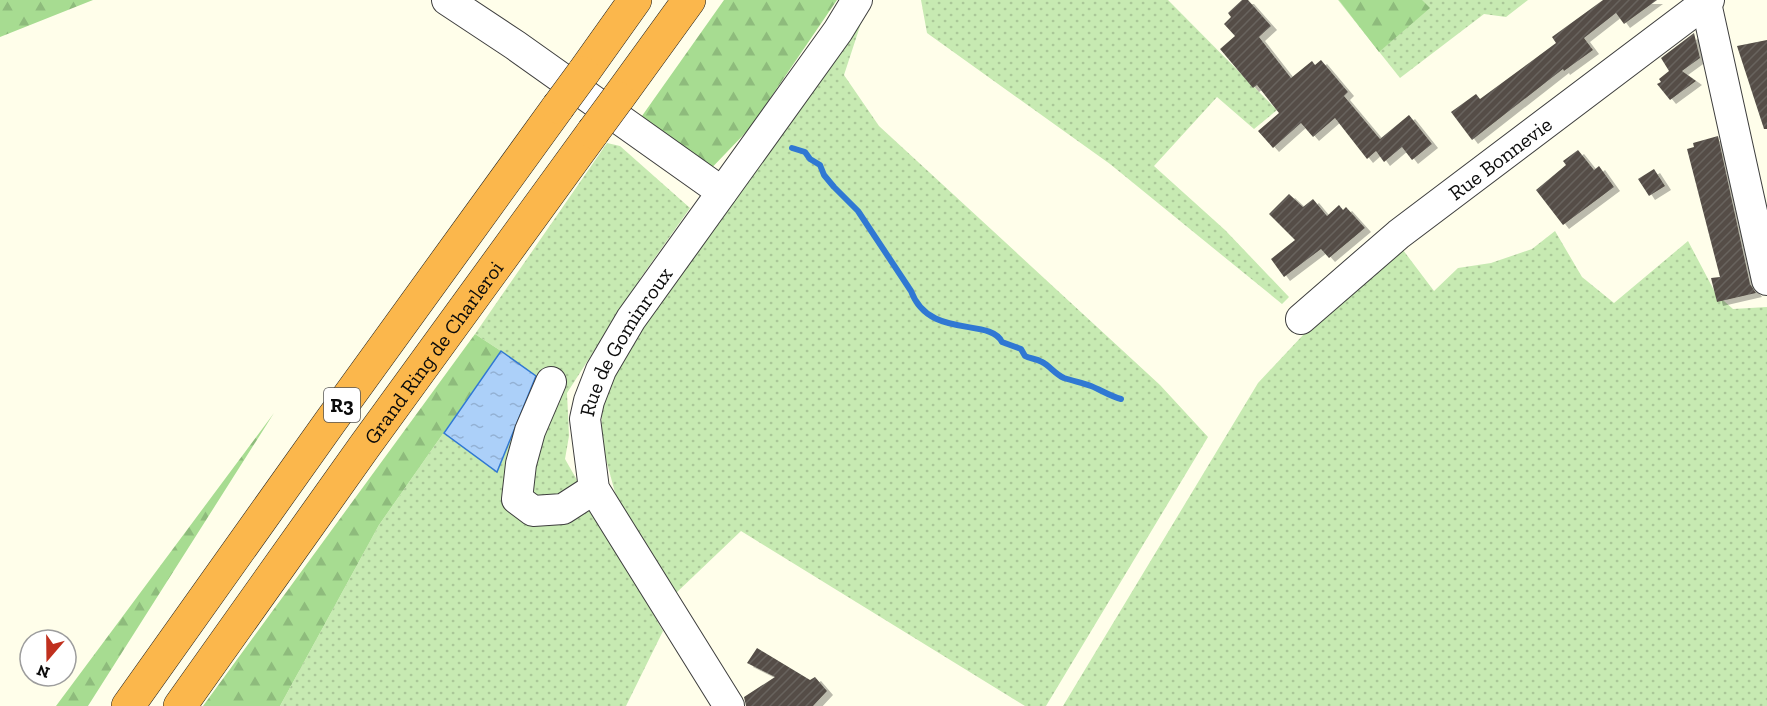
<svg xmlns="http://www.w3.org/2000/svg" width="1767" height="706" font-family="'Zilla Slab',serif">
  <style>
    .grass { fill: url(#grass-dots) }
    .forest { fill: url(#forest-firs) }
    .water { fill: url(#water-ripples); stroke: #3078d3; stroke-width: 1.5 }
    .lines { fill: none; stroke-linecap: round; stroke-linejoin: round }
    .stream { stroke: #3078d3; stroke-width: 6 }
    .building { fill: url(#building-hatch); filter: url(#shadow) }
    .minor-casing { stroke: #3e3e3e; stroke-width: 32 }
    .highway-casing { stroke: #1c1c1c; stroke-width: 34 }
    .minor { stroke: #fff; stroke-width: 30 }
    .highway { stroke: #fbb74c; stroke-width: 33 }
    .highway-bridge-casing { stroke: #1c1c1c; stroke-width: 34; stroke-linecap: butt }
    .highway-bridge { stroke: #fbb74c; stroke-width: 33 }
    .labels { text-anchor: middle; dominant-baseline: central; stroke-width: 6; stroke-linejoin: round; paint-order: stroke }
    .shield { fill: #fff; stroke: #545454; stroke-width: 1.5 }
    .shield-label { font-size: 20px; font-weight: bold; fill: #0b0b0b }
    .street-label { font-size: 21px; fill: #0b0b0b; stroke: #fff }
  </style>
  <defs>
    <pattern id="grass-dots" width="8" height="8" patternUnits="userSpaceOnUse" patternTransform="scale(1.5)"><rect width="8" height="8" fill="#c7eab2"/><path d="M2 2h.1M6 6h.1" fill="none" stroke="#aac798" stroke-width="1.8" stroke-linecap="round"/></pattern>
    <pattern id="forest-firs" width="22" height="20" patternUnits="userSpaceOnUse" patternTransform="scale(1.5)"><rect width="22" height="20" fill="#a7dc91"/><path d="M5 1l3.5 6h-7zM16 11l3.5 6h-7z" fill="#8ebb7c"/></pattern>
    <pattern id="water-ripples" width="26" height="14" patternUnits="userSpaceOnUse" patternTransform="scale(1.5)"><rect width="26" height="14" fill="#acd0f9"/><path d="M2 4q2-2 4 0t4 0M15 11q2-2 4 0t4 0" fill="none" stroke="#93b1d4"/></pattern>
    <pattern id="building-hatch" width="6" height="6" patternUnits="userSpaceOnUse" patternTransform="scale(1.5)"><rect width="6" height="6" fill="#544e47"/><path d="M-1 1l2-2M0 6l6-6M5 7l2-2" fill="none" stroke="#68635d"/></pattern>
    <filter id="shadow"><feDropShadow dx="6" dy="4" stdDeviation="0" flood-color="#0004"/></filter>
  </defs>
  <rect width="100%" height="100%" fill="#fffeea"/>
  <path class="grass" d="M921 0H1168L1277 110 1254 129 1217 97 1154 166 1225 230 1289 297 1282 304 1110 164 927 33Z
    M1338 0H1528L1506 17 1484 14 1400 78Z
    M862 20 844 75 879 126 1160 385 1208 437 1046 706H1025L741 531 675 594 617 500 600 437 603 405 624 348Z
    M607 143 620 146 690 208 642 276 567 393 569 436 565 459 663 631 626 706H280L379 525 501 351 475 334Z
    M1555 231 1582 277 1614 303 1688 241 1716 294 1733 309 1767 307V706H1063L1258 383 1319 318 1403 250 1434 291 1458 268 1491 263 1532 249Z"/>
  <path class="forest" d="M0 0H93L0 37Z
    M724 0H837L750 128 702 178 637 123Z
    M1339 0H1422L1430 8 1379 52Z
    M475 334 501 351 379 525 280 706H203Z
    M274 413 88 706H56Z"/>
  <path class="water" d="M501 351 536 376 497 472 444 433Z"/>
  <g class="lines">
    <path class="stream" d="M792 148 805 152 810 159 820 165 824 175 834 187 858 211 911 291C929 340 990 317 1002 342L1021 349 1025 356C1030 359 1036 358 1042 362 1050 366 1055 374 1064 378 1073 381 1083 383 1091 386 1101 390 1110 396 1121 399"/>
  </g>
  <path class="building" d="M1242 0H1248L1271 26 1259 37 1291 78 1312 61 1315 65 1321 60 1348 92 1344 96 1380 139 1409 115 1432 144 1412 160 1402 147 1384 162 1376 151 1367 159 1335 118 1313 137 1301 123 1273 148 1258 131 1279 113 1257 85 1253 88 1220 49 1235 36 1224 24 1231 17 1228 13Z
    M1603 0H1657L1624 24 1616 13 1584 38 1593 50 1564 71 1563 69 1472 140 1451 112 1476 94 1480 99 1529 63 1556 43 1552 37Z
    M1694 33 1700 58 1682 71 1696 81 1670 100 1657 84 1661 82 1659 79 1669 71 1661 58Z
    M1767 40V129H1764L1737 46Z
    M1718 136 1750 284 1756 293 1717 302 1711 278 1720 277 1687 149 1694 147 1693 143Z
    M1578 150 1594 170 1599 166 1614 187 1563 225 1536 190 1566 165 1563 161Z
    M1654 169 1665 186 1649 196 1638 179Z
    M1289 194 1303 207 1313 199 1327 216 1339 205 1343 210 1346 207 1365 228 1329 258 1321 249 1284 277 1271 259 1295 240 1269 214Z
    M757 648 810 680 815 677 827 691 813 706H746L744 697 775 677 747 663Z"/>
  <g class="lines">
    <defs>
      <g id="minor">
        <path d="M447 0 515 45 722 192"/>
        <path d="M1706 3 1767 280"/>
        <path id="s1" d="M1301 319 1399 234 1709 0"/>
        <path d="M551 382 530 431 521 464 517 499 533 511 563 509 594 489"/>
        <path id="s2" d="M729 706 594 489 585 419 589 401 601 370 631 319 838 31 857 0"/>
      </g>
      <g id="highway">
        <path d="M583 73 635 0"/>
        <path d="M618 98 689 0"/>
        <path d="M128 706 330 422 558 107"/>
        <path id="s3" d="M180 706 364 447 593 132"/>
      </g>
    </defs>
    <use href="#minor" class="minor-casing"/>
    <use href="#highway" class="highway-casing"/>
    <use href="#minor" class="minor"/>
    <use href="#highway" class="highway"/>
    <defs>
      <path id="highway-bridge" d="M558 107 583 73
        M593 132 618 98"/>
    </defs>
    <use href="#highway-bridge" class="highway-bridge-casing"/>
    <use href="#highway-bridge" class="highway-bridge"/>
  </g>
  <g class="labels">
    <rect class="shield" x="324" y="388" width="36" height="34" rx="4.5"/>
    <g class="shield-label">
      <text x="342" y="405">R3</text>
    </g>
    <g class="street-label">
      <text stroke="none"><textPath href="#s1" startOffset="256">Rue Bonnevie</textPath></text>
      <text stroke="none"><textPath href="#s2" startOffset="414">Rue de Gominroux</textPath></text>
      <text stroke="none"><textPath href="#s3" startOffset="435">Grand Ring de Charleroi</textPath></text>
    </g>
  </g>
  <g transform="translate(48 658) rotate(200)"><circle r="28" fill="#ffffff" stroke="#9d9d9d" stroke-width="1.5"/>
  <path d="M0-4.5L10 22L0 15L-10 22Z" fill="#c0301e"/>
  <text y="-9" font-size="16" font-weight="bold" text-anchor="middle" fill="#0b0b0b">N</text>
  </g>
</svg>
